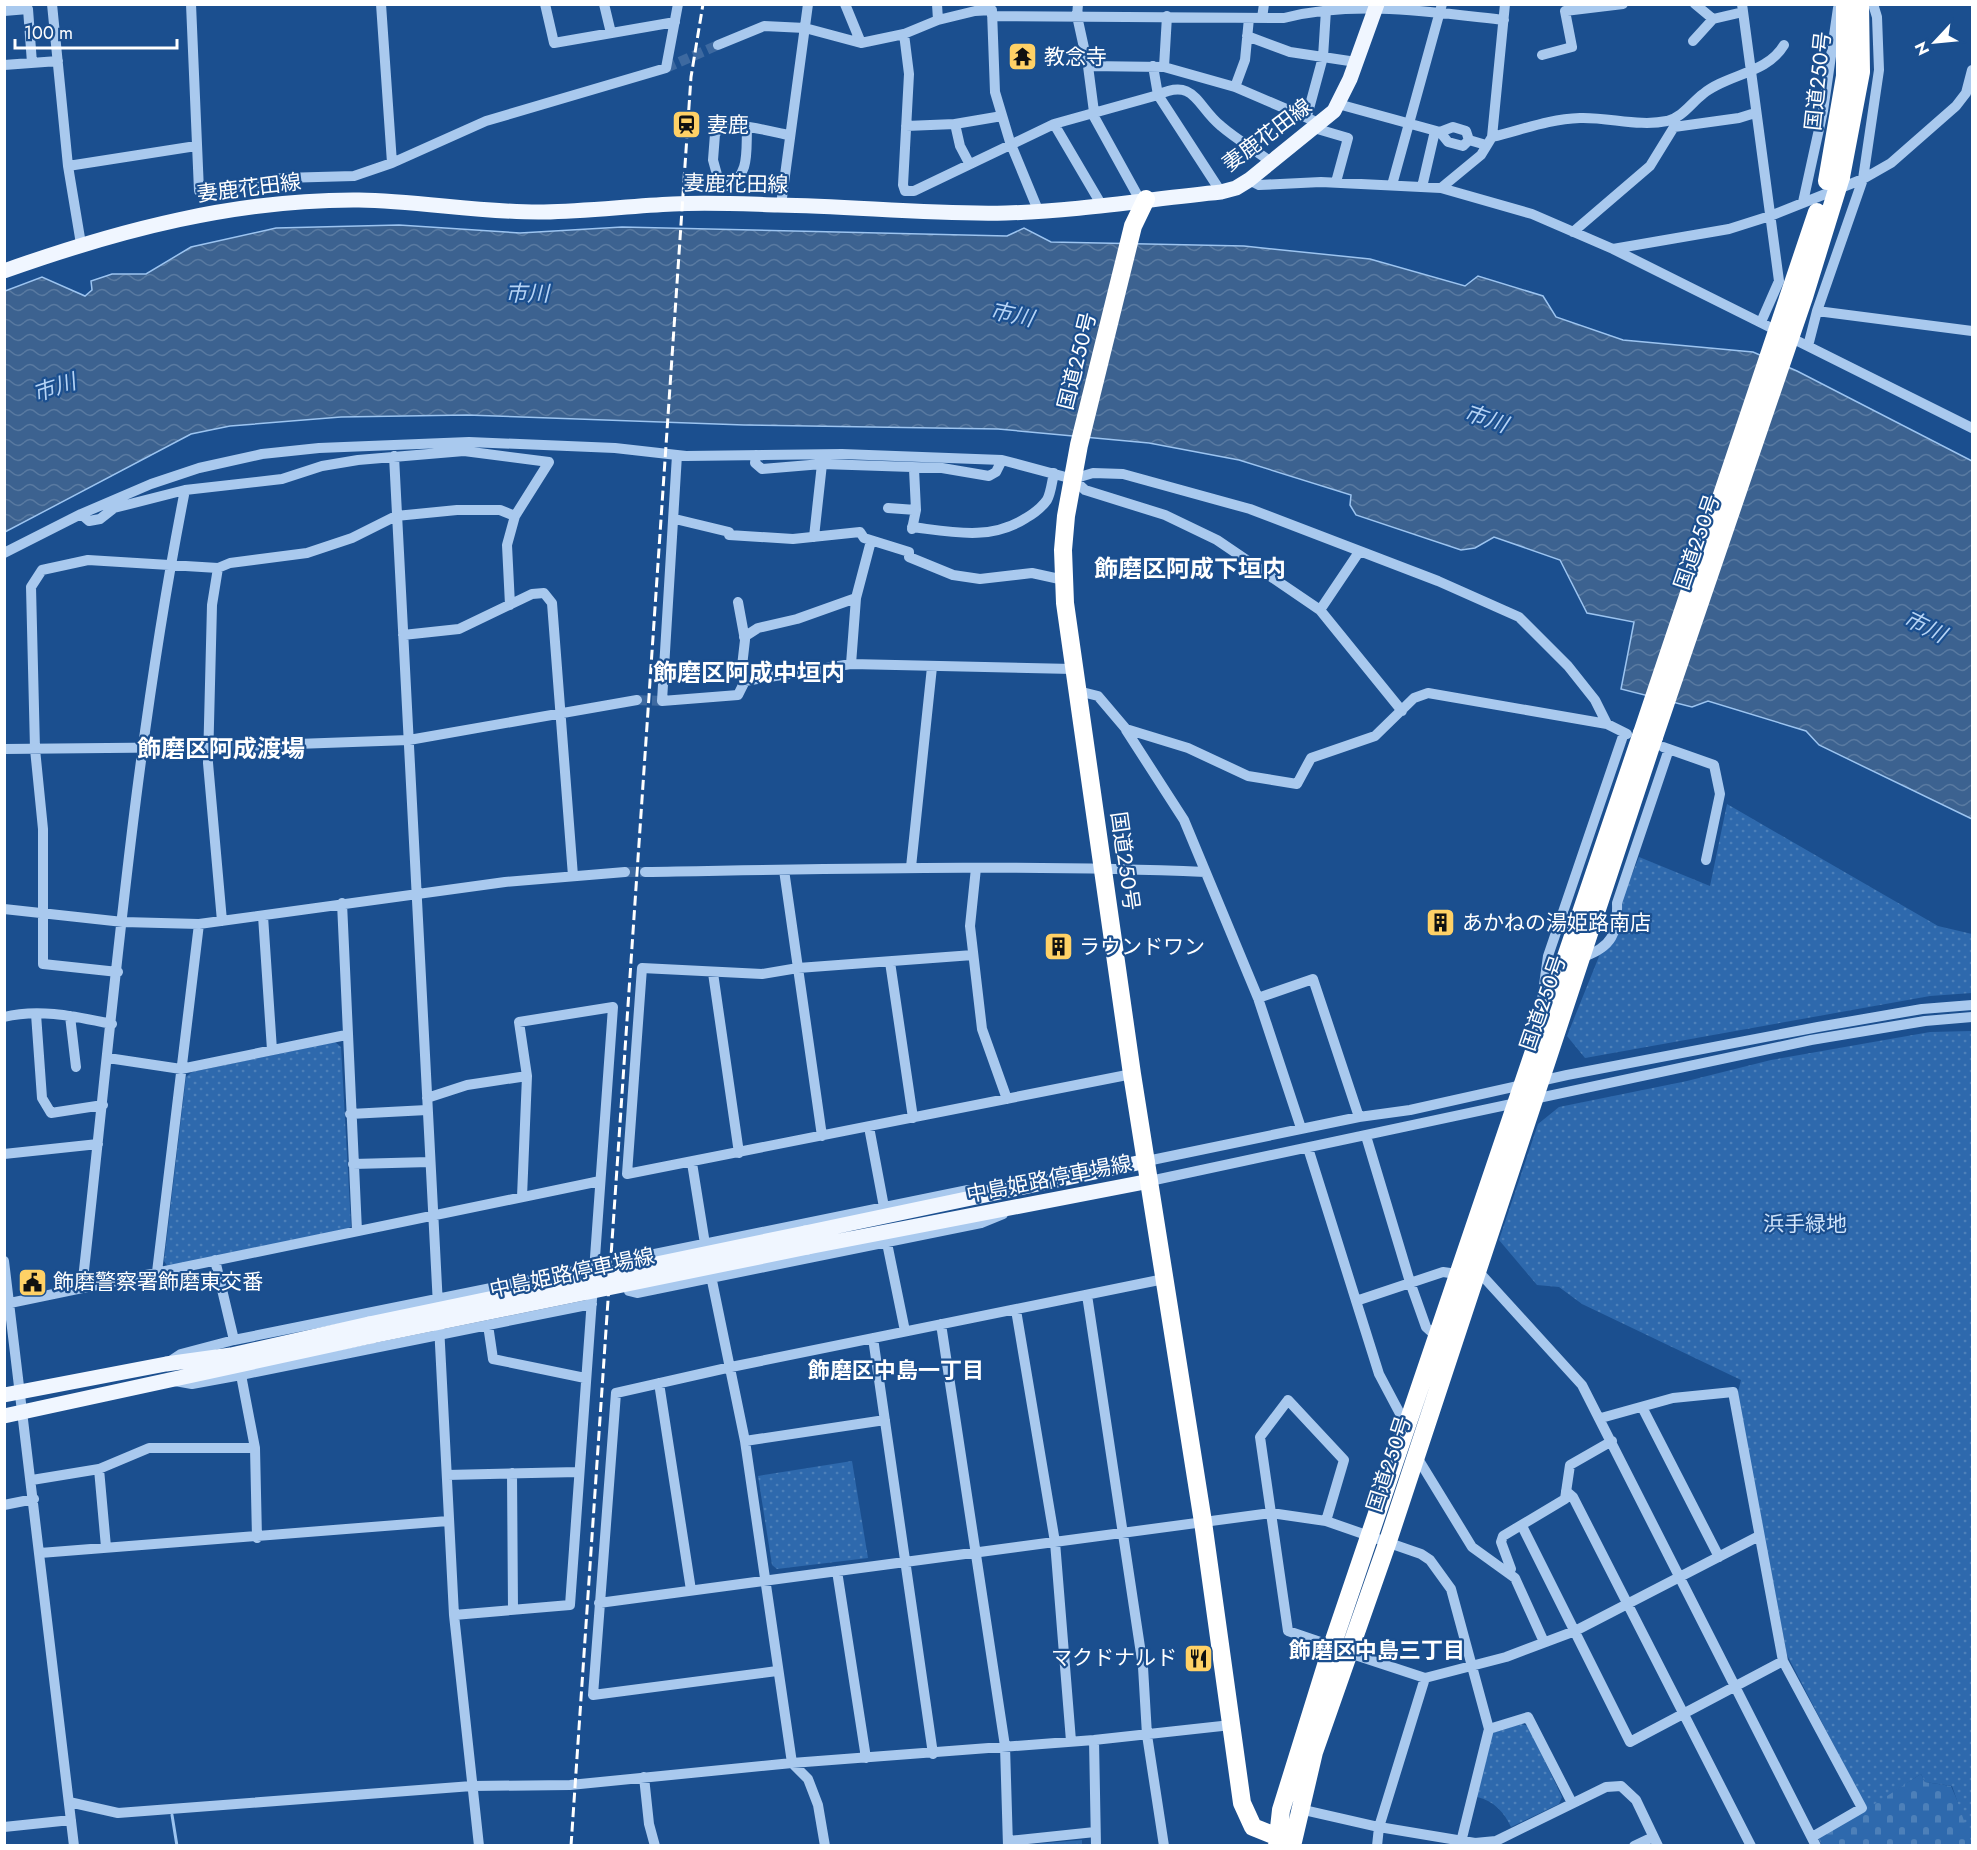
<svg xmlns="http://www.w3.org/2000/svg" width="1977" height="1850" font-family="Jost,'Noto Sans JP',sans-serif">
  <style>
    .cemetery { fill: url(#cemetery-stones) }
    .park { fill: url(#park-dots) }
    .water { fill: url(#water-waves); stroke: #9cc4f0; stroke-width: 1.5 }
    .lines { fill: none; stroke-linecap: round; stroke-linejoin: round }
    .stream { stroke: #9cc4f0; stroke-width: 3 }
    .minor-tunnel { stroke: #3d69a0; stroke-width: 10; stroke-dasharray: 10 5; stroke-linecap: butt }
    .minor { stroke: #a9c9ee; stroke-width: 10 }
    .major { stroke: #f0f6ff; stroke-width: 15 }
    .highway { stroke: #fff; stroke-width: 18 }
    .rail { stroke: #fff; stroke-width: 3; stroke-dasharray: 10 4.5; stroke-linecap: butt }
    .major-bridge { stroke: #f0f6ff; stroke-width: 15 }
    .highway-bridge { stroke: #fff; stroke-width: 18 }
    .labels { text-anchor: middle; dominant-baseline: central; stroke-width: 4.5; stroke-linejoin: round; paint-order: stroke }
    .poi-label { font-size: 21px; fill: #fff; stroke: #1b4f8f; text-anchor: start }
    .street-label { font-size: 21px; fill: #fff; stroke: #1b4f8f }
    .park-label { font-size: 21px; fill: #cfe3fa; stroke: #1b4f8f }
    .water-label { font-size: 22px; font-style: italic; fill: #b5d3f5; stroke: #1b4f8f }
    .neighbourhood-label { font-size: 22px; font-weight: bold; fill: #fff; stroke: #1b4f8f }
    .quarter-label { font-size: 24px; font-weight: bold; fill: #fff; stroke: #1b4f8f }
  </style>
  <defs>
    <pattern id="cemetery-stones" width="16" height="16" patternUnits="userSpaceOnUse" patternTransform="scale(1.5)"><rect width="16" height="16" fill="#2e69ad"/><path d="M2 7V4a2 2 0 0 1 4 0v3zM10 15v-3a2 2 0 0 1 4 0v3z" fill="#4d80b9"/></pattern>
    <pattern id="park-dots" width="8" height="8" patternUnits="userSpaceOnUse" patternTransform="scale(1.5)"><rect width="8" height="8" fill="#2e69ad"/><path d="M2 2h.1M6 6h.1" fill="none" stroke="#4d80b9" stroke-width="1.8" stroke-linecap="round"/></pattern>
    <pattern id="water-waves" width="16" height="10" patternUnits="userSpaceOnUse" patternTransform="scale(1.5)"><rect width="16" height="10" fill="#3c6290"/><path d="M0 5q4-4 8 0t8 0" fill="none" stroke="#597aa1"/></pattern>
  </defs>
  <rect width="100%" height="100%" fill="#1b4f8f"/>
  <path class="cemetery" d="M1921 1774 1925 1782 1951 1786 1969 1828 1972 1845H1822L1818 1838Z"/>
  <path class="park" d="M1727 804 1938 926 1972 934V993L1930 996 1585 1058 1567 1036 1639 857 1710 886Z
    M1972 1031V1844L1952 1786 1925 1782 1921 1774 1867 1809 1787 1655 1737 1396 1741 1380 1582 1304 1559 1287 1537 1285 1499 1240 1538 1124 1559 1107 1687 1081 1771 1060 1930 1032Z
    M335 1042 341 1047 351 1226 347 1230 168 1267 164 1261 186 1077 192 1072Z
    M852 1461 868 1558 777 1569 772 1565 758 1476Z
    M1521 1724 1528 1726 1562 1797 1559 1804 1511 1827C1504 1812 1494 1801 1477 1797L1492 1733Z
    M1082 1840V1845H1023H1024Z"/>
  <path class="water" d="M399 225 520 233 622 227 1007 236 1024 228 1051 242 1244 246 1370 259 1465 286 1478 276 1543 296 1556 317 1623 340 1753 352 1797 371 1972 461V819L1819 745 1806 731 1708 701 1692 707 1621 689 1634 622 1587 613 1560 560 1494 537 1475 548 1461 550 1356 515 1350 505 1351 495 1239 460 1149 443 998 429 744 425 467 415 341 417 230 426 191 434 5 532V291L42 277 85 296 92 290 91 281 112 274H146L191 247 276 228Z"/>
  <g class="lines">
    <path class="stream" d="M172 1815 177 1846"/>
    <path class="minor-tunnel" d="M666 68 718 45
      M637 700 662 701
      M625 872H645"/>
    <path class="minor" d="M52 4 68 166 81 244
      M191 4 199 191 206 194 282 178 354 176 392 163 486 121 666 68 678 4
      M381 4 392 163
      M545 4 554 43 675 22
      M604 4 611 33
      M845 4 861 43
      M937 4 938 20
      M1078 4 1077 16 1088 66 1094 112
      M1695 4 1713 19
      M1742 4 1779 281 1761 322
      M4 11 28 9 32 63
      M992 11 995 92 1010 142 1038 210
      M992 16 1284 18C1355 0 1431 12 1504 20
      M1262 18 1264 4
      M904 34 909 74 903 185 905 191H914L1054 124 1158 95C1195 77 1197 107 1221 126 1236 139 1255 150 1271 162
      M1247 36 1290 52 1356 62
      M1693 41 1713 19 1743 12
      M718 45 764 26 805 28 861 43 904 34 938 20 975 11 992 10
      M1542 55 1572 47 1565 11 1623 4
      M4 65 58 61
      M1088 66 1164 67 1235 87 1319 123
      M1153 66 1158 95 1221 192
      M1164 67 1167 16
      M1235 87 1245 60 1249 18
      M1338 104 1440 132 1448 142 1463 146 1469 140 1486 145
      M1092 113 1140 200
      M1307 116 1323 57 1326 10
      M955 124 960 146 969 163
      M1054 124 1101 204
      M906 126 955 124 1002 116
      M1314 128 1348 138 1336 182
      M747 129C746 151 750 176 727 186L719 182 713 160 715 134C718 130 722 126 726 124 730 122 779 133 789 135
      M1440 132 1453 127 1466 131 1469 140
      M1492 137C1522 130 1548 119 1580 118 1609 117 1639 127 1667 121 1683 117 1691 103 1703 94 1727 74 1767 74 1784 45
      M68 166 196 146
      M1249 180 1259 185 1321 182 1441 188 1532 214 1613 249 1972 428
      M1392 185 1442 4
      M1422 187 1435 131
      M1441 188 1481 155 1492 137 1505 4
      M1803 202 1823 111 1838 8
      M781 205 808 4
      M1573 232 1650 166 1674 127 1739 118 1755 113
      M1613 249 1729 229 1770 216 1863 179 1891 163 1956 106 1966 93 1972 70
      M1817 311 1972 331
      M1808 346 1817 311 1863 179 1879 70 1877 17 1873 4
      M464 451 549 462 515 516 507 545 510 605
      M677 455 662 701 738 695 745 681 851 664 1073 669
      M756 455 755 463 762 469 822 464 814 537
      M394 456 454 1615 479 1846
      M822 464 942 468 989 476 996 472 1002 460
      M1073 479 1093 473 1123 474 1250 509 1438 581 1519 617 1568 666 1595 700 1607 724
      M888 508 916 510
      M81 514 89 521 100 519 114 508 185 490 282 479 322 466 358 460 464 451 469 442
      M675 519 729 532V535L793 539 860 532 864 538 909 552V557L953 575 980 579 1032 573 1064 580
      M912 527C952 532 990 541 1026 518 1033 514 1042 507 1047 500 1051 493 1052 481 1054 473
      M912 529 916 510 914 469
      M4 553 81 514 151 484 199 468 262 454 319 448 469 442 615 448 686 456 842 454 1002 460 1073 479 1085 490 1165 515 1217 540 1320 610 1402 711
      M218 568 212 605 208 763 222 921
      M738 602 745 640 741 675 745 681
      M1320 610 1359 552
      M403 635 459 629 532 594 544 593 552 603 573 876
      M744 637 758 628 797 619 856 598
      M851 664 856 598 871 541
      M1078 691 1098 696 1126 729 1188 748 1248 776 1297 784 1311 758 1375 736 1414 698 1428 693 1607 724 1627 734
      M1126 730 1184 820 1258 998 1301 1128
      M1663 747 1714 765 1720 794 1706 860
      M4 749 210 747 409 740 637 700
      M911 867 932 667
      M976 868 970 926 982 1029 1007 1099
      M784 870 822 1136
      M645 872C832 869 1019 864 1205 872
      M342 903 357 1231
      M4 909 123 922 199 924 505 882 625 872
      M263 916 272 1050
      M973 955 798 968 762 974 642 968 627 1174 1132 1074
      M1583 957C1612 947 1618 933 1617 903L1669 749
      M890 962 913 1118
      M118 972 43 964V829L35 749 31 587 42 570 88 560 218 568 230 563 307 553 352 538 396 516 457 510H500L515 516
      M713 973 739 1153
      M1258 998 1313 979 1359 1117
      M36 1014 42 1098 51 1113 103 1105
      M1540 1015 1548 956 1624 733
      M70 1016 76 1067
      M4 1017C40 1008 77 1017 112 1024
      M108 1058 181 1069 346 1035
      M427 1098 467 1085 527 1076
      M350 1114 427 1110
      M869 1127 884 1207
      M1366 1136 1410 1282 1426 1327 1436 1336
      M1308 1148 1379 1374 1406 1425
      M4 1154 98 1144
      M1147 1161 1359 1117 1410 1110 1567 1075 1818 1027 1922 1009 1972 1005
      M692 1163 706 1250
      M353 1164 430 1162
      M1150 1181 1811 1040 1925 1021 1972 1017
      M988 1190H968L635 1258 628 1263 629 1291 637 1293 981 1223 1003 1214
      M887 1243 905 1331
      M215 1260 234 1340
      M4 1261 74 1846
      M710 1271 745 1441 792 1763 808 1779 818 1805 825 1846
      M1478 1271 1582 1385 1816 1846
      M157 1272 199 924
      M82 1288C112 1021 133 753 185 490
      M1087 1295 1143 1667 1147 1735 1164 1846
      M1356 1301 1443 1272 1457 1274
      M10 1303 600 1181
      M1016 1310 1055 1542 1071 1741
      M941 1324 1005 1746 1008 1846
      M488 1325 493 1359 585 1378
      M873 1338 933 1754
      M169 1362 181 1354 234 1340 594 1267
      M241 1375 255 1448 257 1538
      M175 1381 192 1384 241 1375 592 1304
      M659 1383 691 1590
      M1642 1407 1719 1557
      M1601 1418 1673 1398 1733 1392 1783 1661 1862 1808 1812 1837
      M745 1441 885 1420
      M1414 1459 1420 1462 1472 1547 1515 1578 1544 1642
      M99 1469 106 1547
      M512 1473 513 1610
      M447 1475 579 1472
      M32 1480 99 1469 149 1448H255
      M1566 1491 1573 1497 1751 1846
      M4 1505 34 1499
      M1326 1521 1344 1460 1288 1400 1260 1437 1288 1631 1332 1646
      M1522 1526 1630 1742 1783 1661
      M40 1553 448 1521
      M837 1571 866 1758
      M1508 1573 1511 1569 1501 1542 1503 1536 1565 1499 1570 1465 1612 1441
      M599 1603 1271 1513 1326 1521 1421 1554 1430 1560 1451 1589 1489 1729 1460 1846
      M454 1615 570 1605 613 1007 519 1022 527 1076 522 1197
      M1349 1653 1425 1678 1506 1657 1575 1631 1759 1536
      M777 1671 593 1695 616 1393 731 1367 1164 1279
      M1489 1729 1528 1717 1572 1803
      M1094 1740 1096 1846
      M644 1777 649 1824 655 1846
      M69 1802 118 1813 472 1786 570 1785 792 1763 1094 1740 1231 1725
      M1300 1809 1379 1827 1475 1843 1496 1841 1606 1787 1621 1786 1636 1800 1658 1846
      M4 1827 71 1820
      M1008 1841 1095 1832
      M1377 1846 1379 1827 1425 1678
      M1634 1846 1653 1837"/>
    <path class="major" d="M4 271C119 230 237 199 359 200 421 201 482 213 544 212 587 211 630 206 673 204 708 202 744 204 778 205 854 206 930 215 1006 213 1078 211 1150 199 1221 192L1236 188 1249 180 1334 111 1350 79 1377 4
      M805 1233 1147 1161
      M808 1247 1150 1181
      M4 1395 166 1364 231 1355 369 1324
      M4 1416 372 1336"/>
    <path class="highway" d="M1841 177 1861 72 1860 4
      M1827 181 1845 76V4
      M1146 199 1133 226 1079 445 1066 516 1063 550 1065 603 1132 1074 1203 1522 1242 1803 1253 1827 1278 1837 1292 1838
      M1277 1846 1281 1810 1332 1646 1642 733
      M1292 1846 1314 1752 1387 1544 1654 737"/>
    <path class="rail" d="M571 1846 691 77 703 4"/>
    <path class="major-bridge" d="M369 1324 805 1233
      M372 1336 808 1247"/>
    <path class="highway-bridge" d="M1642 733 1817 212
      M1654 737 1804 297 1841 177"/>
  </g>
  <defs>
    <symbol id="temple-square" viewBox="-11 -11 22 22"><rect x="-9" y="-9" width="18" height="18" rx="4" fill="#ffd166" stroke="#1b4f8f"/><path d="M0-6L5-2H3V0L6.5 2.5H4V6H1.5V3h-3V6H-4V2.5H-6.5L-3 0V-2H-5Z" fill="#111"/></symbol>
    <symbol id="station-square" viewBox="-11 -11 22 22"><rect x="-9" y="-9" width="18" height="18" rx="4" fill="#ffd166" stroke="#1b4f8f"/><path d="M-3-6H3Q5-6 5-4V2Q5 4 3 4L4.5 6H3L1.5 4h-3L-3 6H-4.5L-3 4Q-5 4-5 2V-4Q-5-6-3-6ZM-3.5-4v3h7v-3ZM-3.5 1v1.5H-2V1ZM2 1v1.5H3.5V1Z" fill="#111"/></symbol>
    <symbol id="building-square" viewBox="-11 -11 22 22"><rect x="-9" y="-9" width="18" height="18" rx="4" fill="#ffd166" stroke="#1b4f8f"/><path d="M-4-6H4V6H1V3H-1V6H-4ZM-2.5-4.3h1.7v1.8h-1.7ZM.8-4.3h1.7v1.8H.8ZM-2.5-1h1.7V.8h-1.7ZM.8-1h1.7V.8H.8Z" fill="#111"/></symbol>
    <symbol id="civic-square" viewBox="-11 -11 22 22"><rect x="-9" y="-9" width="18" height="18" rx="4" fill="#ffd166" stroke="#1b4f8f"/><path d="M-.6-6.5H3V-4.5H.6V-3L4-1V1h2V6H-6V1h2V-1L-.6-3ZM-1.2 2.5V6h2.4V2.5Z" fill="#111"/></symbol>
    <symbol id="restaurant-square" viewBox="-11 -11 22 22"><rect x="-9" y="-9" width="18" height="18" rx="4" fill="#ffd166" stroke="#1b4f8f"/><path d="M-5-6h1v4h1v-4h1v4h1v-4h1v5L-1.5 .5V6h-2V.5L-5-1ZM5-6V6H3V1.5H1.5Q1.5-4 5-6Z" fill="#111"/></symbol>
  </defs>
  <g fill-rule="evenodd">
    <use href="#temple-square" x="1006" y="40" width="33" height="33"/>
    <use href="#station-square" x="670" y="108" width="33" height="33"/>
    <use href="#building-square" x="1424" y="906" width="33" height="33"/>
    <use href="#building-square" x="1042" y="930" width="33" height="33"/>
    <use href="#civic-square" x="16" y="1266" width="33" height="33"/>
    <use href="#restaurant-square" x="1182" y="1642" width="33" height="33"/>
  </g>
  <g class="labels">
    <g class="poi-label">
      <text x="1044" y="57">教念寺</text>
      <text x="707" y="125">妻鹿</text>
      <text x="1462" y="923">あかねの湯姫路南店</text>
      <text x="1079" y="947">ラウンドワン</text>
      <text x="53" y="1282">飾磨警察署飾磨東交番</text>
      <text x="1177" y="1658" text-anchor="end">マクドナルド</text>
    </g>
    <g class="street-label">
      <text transform="translate(1818 81) rotate(-84)">国道250号</text>
      <text transform="translate(1267 135) rotate(-37)">妻鹿花田線</text>
      <text transform="translate(736 184) rotate(1)">妻鹿花田線</text>
      <text transform="translate(249 188) rotate(-7)">妻鹿花田線</text>
      <text transform="translate(1077 361) rotate(-76)">国道250号</text>
      <text transform="translate(1697 542) rotate(-71)">国道250号</text>
      <text transform="translate(1125 861) rotate(82)">国道250号</text>
      <text transform="translate(1543 1003) rotate(-71)">国道250号</text>
      <text transform="translate(1049 1179) rotate(-11)">中島姫路停車場線</text>
      <text transform="translate(572 1273) rotate(-12)">中島姫路停車場線</text>
      <text transform="translate(1389 1464) rotate(-72)">国道250号</text>
    </g>
    <g class="park-label">
      <text x="1805" y="1224">浜手緑地</text>
    </g>
    <g class="water-label">
      <text x="527" y="293">市川</text>
      <text transform="translate(1012 314) rotate(12)">市川</text>
      <text transform="translate(54 387) rotate(-18)">市川</text>
      <text transform="translate(1486 418) rotate(19)">市川</text>
      <text transform="translate(1925 626) rotate(26)">市川</text>
    </g>
    <g class="neighbourhood-label">
      <text x="896" y="1370">飾磨区中島一丁目</text>
      <text x="1377" y="1650">飾磨区中島三丁目</text>
    </g>
    <g class="quarter-label">
      <text x="1190" y="568">飾磨区阿成下垣内</text>
      <text x="749" y="672">飾磨区阿成中垣内</text>
      <text x="221" y="748">飾磨区阿成渡場</text>
    </g>
  </g>
  <rect width="1977" height="1850" fill="none" stroke="#ffffff" stroke-width="12"/>
  <g transform="translate(1935 42) rotate(244)" stroke="#1b4f8f" stroke-width="4.5" paint-order="stroke">
  <path d="M0-4.5L10 22L0 15L-10 22Z" fill="#ffffff"/>
  <text y="-9" font-size="16" font-weight="bold" text-anchor="middle" fill="#ffffff">N</text>
  </g>
  <path d="M15 39v9h162v-9" fill="none" stroke="#ffffff" stroke-width="3"/>
  <text x="24" y="39" font-size="18" fill="#ffffff" stroke="#1b4f8f" stroke-width="4.5" paint-order="stroke">100 m</text>
</svg>
